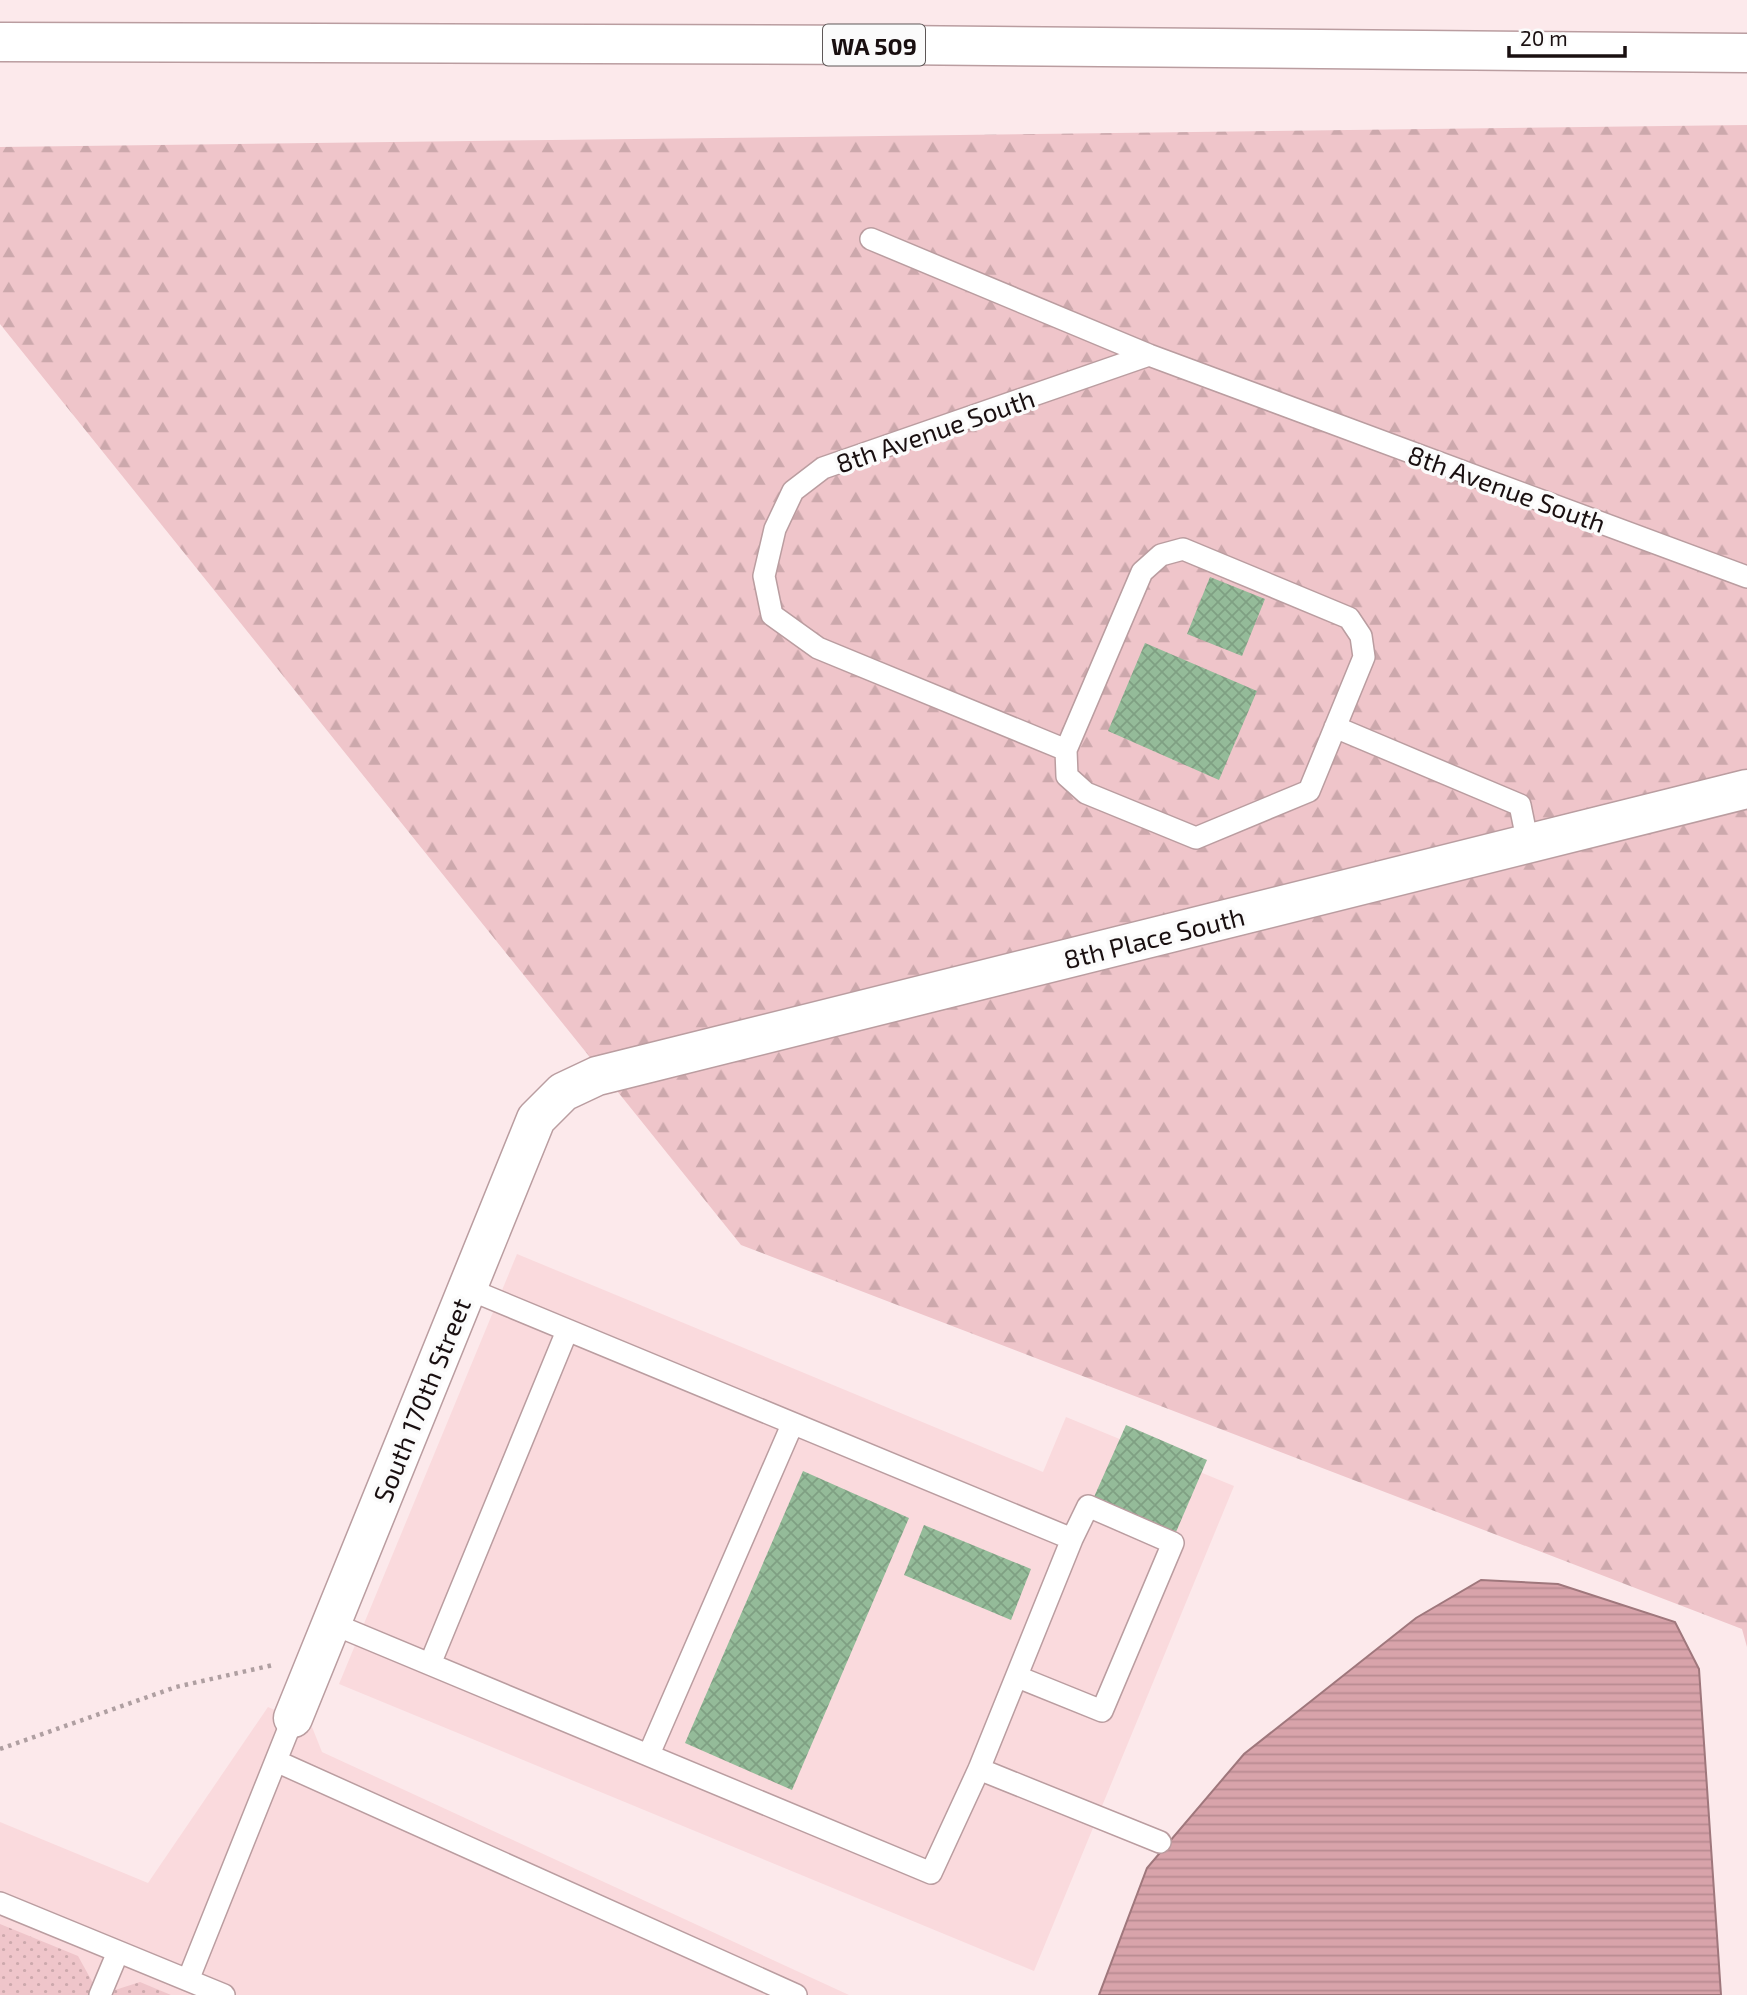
<svg xmlns="http://www.w3.org/2000/svg" width="1747" height="1995" font-family="'Exo 2',sans-serif">
  <style>
    .built { fill: #fadadd }
    .green { fill: url(#green-dots) }
    .forest { fill: url(#forest-firs) }
    .water { fill: url(#water-rules); stroke: #9f777c; stroke-width: 2 }
    .building { fill: url(#building-cross-hatch) }
    .lines { fill: none; stroke-linecap: round; stroke-linejoin: round }
    .service-casing { stroke: #ba9da0; stroke-width: 24 }
    .minor-casing { stroke: #ba9da0; stroke-width: 41 }
    .motorway-casing { stroke: #ba9da0; stroke-width: 41 }
    .path { stroke: #af9fa1; stroke-width: 4.5; stroke-dasharray: 3.5 5; stroke-linecap: butt }
    .service { stroke: #fff; stroke-width: 21 }
    .minor { stroke: #fff; stroke-width: 38 }
    .motorway { stroke: #fff; stroke-width: 38 }
    .labels { text-anchor: middle; dominant-baseline: central; stroke-width: 7; stroke-linejoin: round; paint-order: stroke }
    .shield { fill: #fbfbfb; stroke: #5d5656; stroke-width: 2 }
    .shield-label { font-size: 24px; font-weight: bold; fill: #190f10 }
    .street-label { font-size: 26px; fill: #190f10; stroke: #fbfbfb }
  </style>
  <defs>
    <pattern id="green-dots" width="8" height="8" patternUnits="userSpaceOnUse" patternTransform="scale(1.75)"><rect width="8" height="8" fill="#efc5ca"/><path d="M2 2h.1M6 6h.1" fill="none" stroke="#cca8ac" stroke-width="1.8" stroke-linecap="round"/></pattern>
    <pattern id="forest-firs" width="22" height="20" patternUnits="userSpaceOnUse" patternTransform="scale(1.75)"><rect width="22" height="20" fill="#efc5ca"/><path d="M5 1l3.5 6h-7zM16 11l3.5 6h-7z" fill="#cca8ac"/></pattern>
    <pattern id="water-rules" width="6" height="5" patternUnits="userSpaceOnUse" patternTransform="scale(1.75)"><rect width="6" height="5" fill="#d8a3aa"/><path d="M0 2.5h6" fill="none" stroke="#b98b91"/></pattern>
    <pattern id="building-cross-hatch" width="8" height="8" patternUnits="userSpaceOnUse" patternTransform="scale(1.75)"><rect width="8" height="8" fill="#94bb99"/><path d="M0 0l8 8M0 8l8-8" fill="none" stroke="#7fa083"/></pattern>
  </defs>
  <rect width="100%" height="100%" fill="#fce9eb"/>
  <path class="built" d="M517 1254 1043 1472 1066 1417 1234 1486 1034 1971 339 1684Z
    M268 1707 312 1727 322 1752 849 1995H0V1822L148 1883Z"/>
  <path class="green" d="M0 1924 78 1956 94 1985 90 1995H0Z
    M140 1982 171 1995H113L115 1990Z"/>
  <path class="forest" d="M1747 125V1647L1742 1629 741 1245 0 324V147Z"/>
  <path class="water" d="M1481 1580 1558 1584 1675 1622 1699 1669 1721 1995H1099L1147 1868 1244 1754 1416 1618Z"/>
  <path class="building" d="M1210 577 1265 599 1242 656 1187 634Z
    M1145 643 1257 691 1219 780 1108 731Z
    M1126 1425 1207 1460 1176 1532 1094 1497Z
    M803 1471 909 1518 792 1790 685 1743Z
    M924 1525 1031 1569 1011 1620 904 1575Z"/>
  <g class="lines">
    <defs>
      <path id="service" d="M871 239 1149 355 1747 577
        M1183 549 1349 618 1361 636 1364 657 1309 791 1196 838 1086 793 1067 776 1066 750 1142 572 1161 555Z
        M1335 727 1520 805 1528 844
        M1066 750 818 648 772 615 764 576 775 529 793 491 823 468 1149 355
        M331 1623 931 1873 979 1769 1072 1539 466 1288
        M430 1664 567 1331
        M1018 1677 1102 1711 1173 1543 1088 1506 1072 1539
        M649 1754 792 1425
        M276 1761 796 1995
        M979 1769 1160 1842
        M0 1903 224 1995
        M188 1980 293 1718
        M100 1995 118 1952"/>
      <path id="minor" d="M293 1718 536 1119 563 1092 597 1076 1747 789"/>
      <path id="motorway" d="M0 42 891 45 1747 53"/>
    </defs>
    <use href="#service" class="service-casing"/>
    <use href="#minor" class="minor-casing"/>
    <use href="#motorway" class="motorway-casing"/>
    <path class="path" d="M0 1749 176 1687 273 1665"/>
    <use href="#service" class="service"/>
    <use href="#minor" class="minor"/>
    <use href="#motorway" class="motorway"/>
  </g>
  <g class="labels">
    <rect class="shield" x="823" y="24.5" width="102" height="41" rx="5"/>
    <g class="shield-label">
      <text x="874" y="45">WA 509</text>
    </g>
    <g class="street-label">
      <text transform="translate(935 430) rotate(-19)">8th Avenue South</text>
      <text transform="translate(1507 488) rotate(20)">8th Avenue South</text>
      <text transform="translate(1154 937) rotate(-14)">8th Place South</text>
      <text transform="translate(421 1400) rotate(-68)">South 170th Street</text>
    </g>
  </g>
  <path d="M1509 46v10h116v-10" fill="none" stroke="#190f10" stroke-width="3.5"/>
  <text x="1520" y="46" font-size="21" fill="#190f10" stroke="#fbfbfb" stroke-width="5" paint-order="stroke">20 m</text>
</svg>
